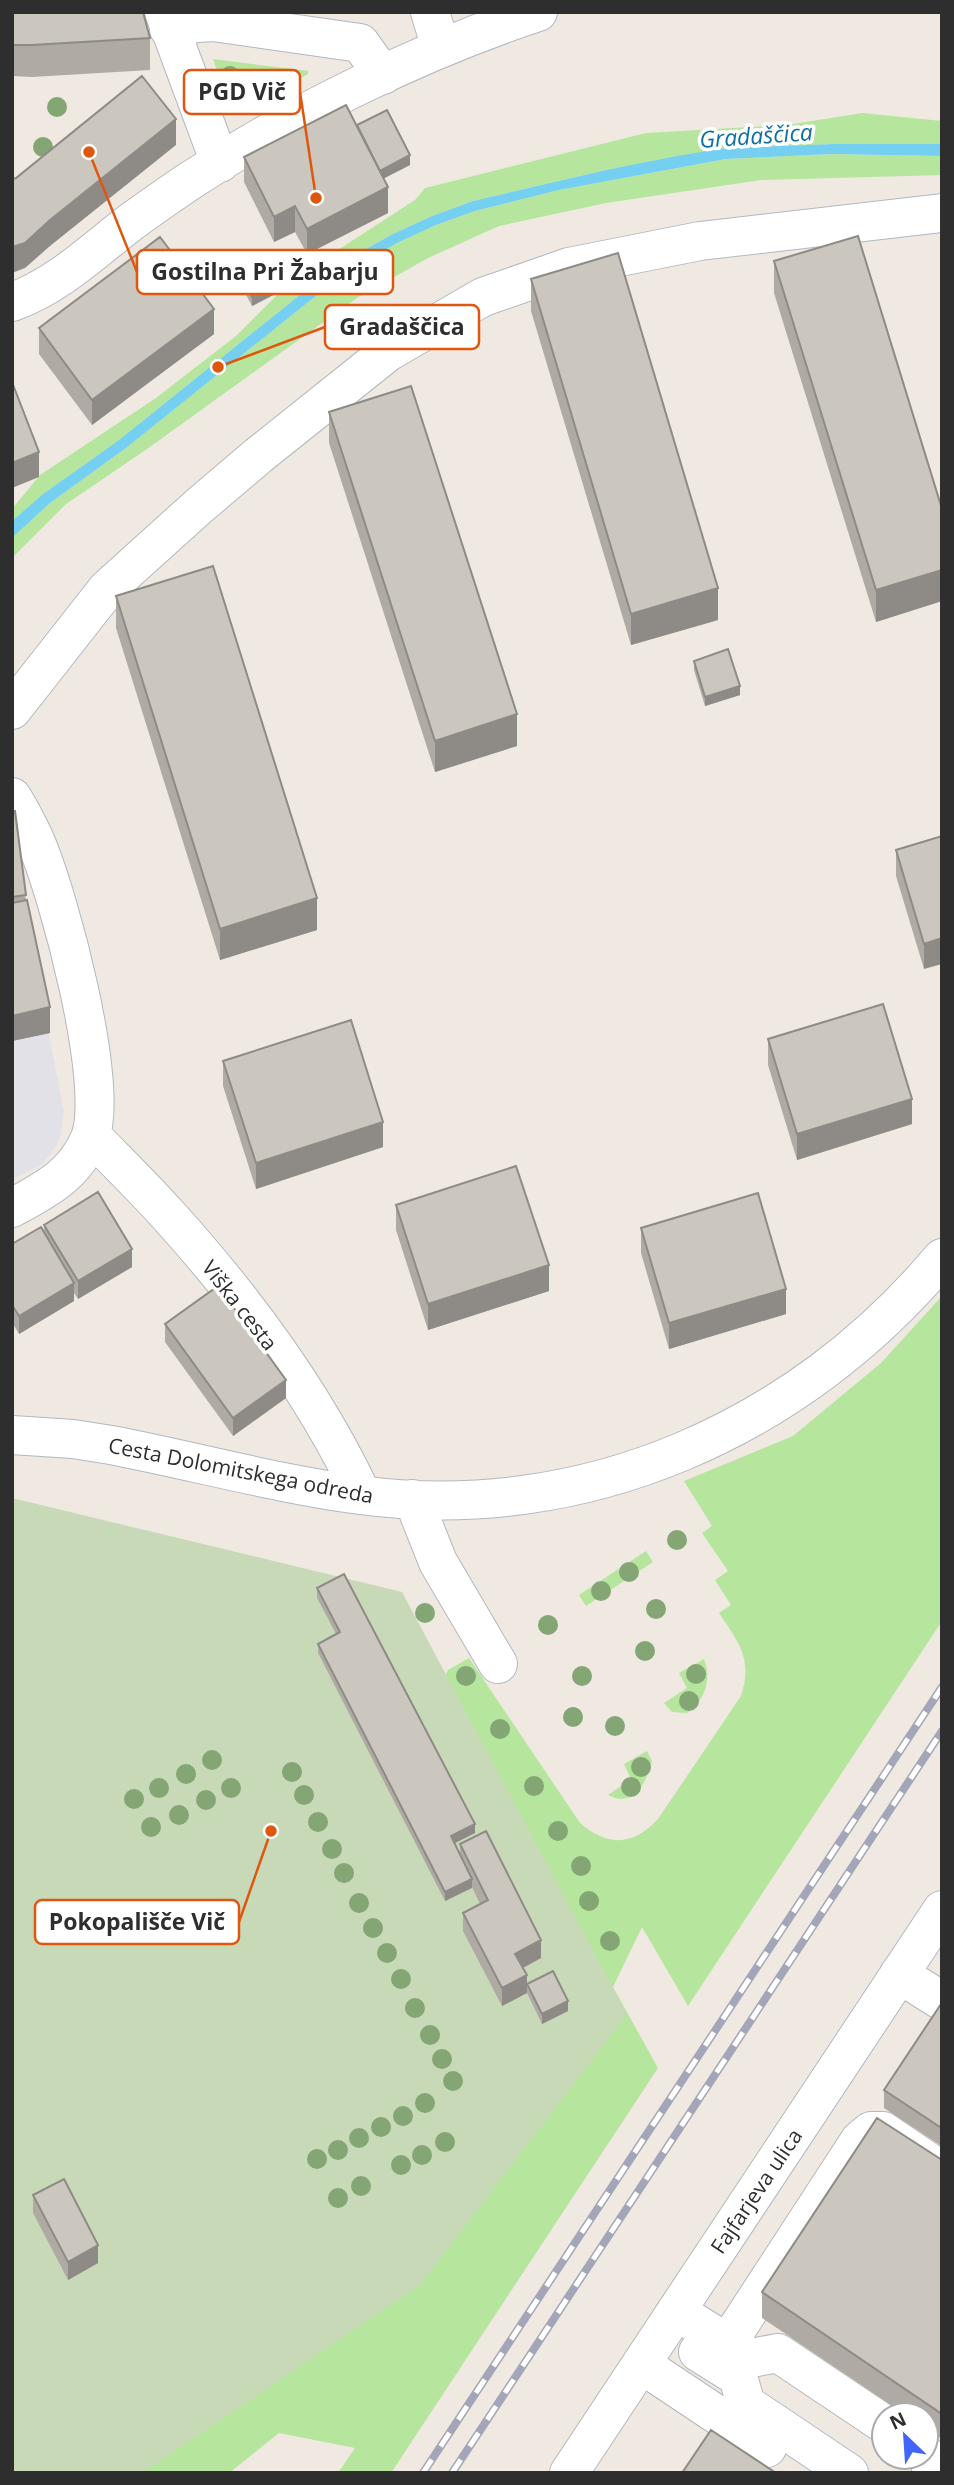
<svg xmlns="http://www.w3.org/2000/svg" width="954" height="2485" font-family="'Open Sans',sans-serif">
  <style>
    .industrial { fill: #e3e1e8 }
    .green { fill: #b6e59e }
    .cemetery { fill: #c8d9b8 }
    .water { fill: #75cff0 }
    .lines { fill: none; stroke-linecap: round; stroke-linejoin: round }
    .minor-casing { stroke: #b4b7c1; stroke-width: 40 }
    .minor { stroke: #fff; stroke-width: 38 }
    .rail-casing { stroke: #a3a6b8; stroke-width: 8 }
    .rail { stroke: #fff; stroke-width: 5; stroke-dasharray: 16; stroke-linecap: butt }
    .tree { fill: #84a574 }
    .wall { fill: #afaba4 }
    .shaded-wall { fill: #8e8b86 }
    .building { fill: #cbc7bf; stroke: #8e8b86; stroke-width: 2 }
    .labels { text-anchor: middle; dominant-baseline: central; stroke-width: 7; stroke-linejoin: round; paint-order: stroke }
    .street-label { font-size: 21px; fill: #2e2e2e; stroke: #fff }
    .water-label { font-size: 23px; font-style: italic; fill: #0d6fa3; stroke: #fff }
    .leader { fill: none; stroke: #df570e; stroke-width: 2.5 }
    .callout-dot { fill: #df570e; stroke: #fff; stroke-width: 2.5 }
    .callout { fill: #fff; stroke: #df570e; stroke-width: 2.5 }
    .callout-label { font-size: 23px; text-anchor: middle; font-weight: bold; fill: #2e2e2e }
  </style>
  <rect width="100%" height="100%" fill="#efe9e1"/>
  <path class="industrial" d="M12 832 22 897 64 1112 60 1139 52 1152 42 1164 12 1180Z"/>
  <path class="green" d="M213 59 308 71V74L264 97 256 70 242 75 250 105 233 115Z
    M862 113 942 121V144H833L726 148 606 170 473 201 432 216 393 234 346 260 311 286 119 440 43 494 12 521V509L40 475 156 398 236 336 293 279 415 200 425 188 646 133 787 125Z
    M832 154 942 156V175L761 180 606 203 499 226 428 258 357 298 147 449 66 504 12 558V538L50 503 126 448 317 295 354 268 397 243 436 225 475 211 559 190 726 159Z
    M942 1296V1621L688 2006 642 1927 613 1987 658 2068 391 2473H338L355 2448 279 2433 229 2473H12L448 1670 469 1658 580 1823C608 1847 633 1846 658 1819L741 1696C753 1659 739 1643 719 1613L731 1605 715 1580 728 1571 702 1533 712 1526 684 1481 793 1436 881 1363Z
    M646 1551 653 1562 586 1606 579 1595Z
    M704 1659C712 1679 705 1701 687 1713L672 1712 664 1703 687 1688 679 1673Z
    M647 1751 652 1761C646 1782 635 1809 608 1795L631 1779 624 1764Z"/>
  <path class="cemetery" d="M12 1498 402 1592 627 2014 420 2285 142 2473H12Z"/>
  <path class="water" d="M833 144H942V156L832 154 726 159 559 190 475 211 436 225 397 243 354 268 317 295 126 448 50 503 12 538V521L43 494 119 440 311 286 346 260 393 234 432 216 473 201 606 170 677 156 726 148Z"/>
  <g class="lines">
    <defs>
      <path id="minor" d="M164 12 220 163
        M430 12 441 48
        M169 29 197 23 213 22 360 43 383 75
        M12 302C58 286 94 250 131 222 150 208 169 195 188 182 292 114 420 51 538 12
        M12 710 107 589 199 506 259 455 388 352 483 297 569 267 700 241 942 213
        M12 797C21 811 28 825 35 840 59 895 110 1084 90 1138 75 1175 45 1190 12 1208
        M91 1135C117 1162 144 1188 169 1216 244 1299 314 1393 362 1495
        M12 1435 73 1439 111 1445C194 1461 277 1484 360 1495 584 1525 799 1429 942 1258
        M413 1499 438 1562 498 1664
        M899 1974 942 2001
        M676 2311 751 2358 778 2353 884 2424
        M727 2344 860 2140 871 2131H883L942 2171
        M698 2352 738 2377 746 2404 849 2473
        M641 2364 767 2448
        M926 2455 930 2462 932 2473
        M569 2473 942 1910"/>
    </defs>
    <use href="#minor" class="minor-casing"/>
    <use href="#minor" class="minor"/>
    <defs>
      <path id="rail" d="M423 2473 942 1687
        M452 2473 942 1731"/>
    </defs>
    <use href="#rail" class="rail-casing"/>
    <use href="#rail" class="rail"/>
  </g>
  <g class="tree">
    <circle cx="230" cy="76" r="10"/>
    <circle cx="57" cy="107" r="10"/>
    <circle cx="43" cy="147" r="10"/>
    <circle cx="677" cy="1540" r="10"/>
    <circle cx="629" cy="1572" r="10"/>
    <circle cx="601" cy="1591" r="10"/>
    <circle cx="656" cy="1609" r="10"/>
    <circle cx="425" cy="1613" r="10"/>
    <circle cx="548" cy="1625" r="10"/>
    <circle cx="645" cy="1651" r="10"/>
    <circle cx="696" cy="1674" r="10"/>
    <circle cx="466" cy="1676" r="10"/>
    <circle cx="582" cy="1676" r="10"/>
    <circle cx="689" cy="1701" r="10"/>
    <circle cx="573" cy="1717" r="10"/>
    <circle cx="615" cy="1726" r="10"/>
    <circle cx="500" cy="1729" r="10"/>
    <circle cx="212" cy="1760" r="10"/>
    <circle cx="641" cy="1767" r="10"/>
    <circle cx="292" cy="1772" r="10"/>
    <circle cx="186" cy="1774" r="10"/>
    <circle cx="534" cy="1786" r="10"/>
    <circle cx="631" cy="1787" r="10"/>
    <circle cx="159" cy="1788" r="10"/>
    <circle cx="231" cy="1788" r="10"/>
    <circle cx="304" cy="1795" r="10"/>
    <circle cx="134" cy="1799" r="10"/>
    <circle cx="206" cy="1800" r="10"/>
    <circle cx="179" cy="1815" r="10"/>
    <circle cx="318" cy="1822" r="10"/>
    <circle cx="151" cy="1827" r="10"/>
    <circle cx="558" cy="1831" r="10"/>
    <circle cx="332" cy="1849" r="10"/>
    <circle cx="581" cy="1866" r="10"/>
    <circle cx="344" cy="1873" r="10"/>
    <circle cx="589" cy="1901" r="10"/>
    <circle cx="359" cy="1903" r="10"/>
    <circle cx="373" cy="1928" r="10"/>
    <circle cx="610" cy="1941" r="10"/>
    <circle cx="387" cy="1953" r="10"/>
    <circle cx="401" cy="1979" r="10"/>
    <circle cx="415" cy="2008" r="10"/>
    <circle cx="430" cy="2035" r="10"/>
    <circle cx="442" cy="2059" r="10"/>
    <circle cx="453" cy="2081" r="10"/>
    <circle cx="425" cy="2103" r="10"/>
    <circle cx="403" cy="2116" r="10"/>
    <circle cx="381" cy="2127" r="10"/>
    <circle cx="359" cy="2138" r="10"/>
    <circle cx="445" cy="2142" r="10"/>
    <circle cx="338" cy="2150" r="10"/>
    <circle cx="422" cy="2155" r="10"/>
    <circle cx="317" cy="2159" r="10"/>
    <circle cx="401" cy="2165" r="10"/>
    <circle cx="361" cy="2186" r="10"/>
    <circle cx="338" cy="2198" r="10"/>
  </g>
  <path class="wall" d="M12 12 150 38V70L32 77 12 76Z
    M357 125 410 165 384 178 388 213 307 254 295 232 274 242 244 182V157Z
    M774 261 942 509V601L876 622 774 293Z
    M235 265 281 291 252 306 235 274Z
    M531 279 718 620 631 645 531 311Z
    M39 328 214 334 92 425 39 354Z
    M329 412 517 746 435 772 329 443Z
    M116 596 317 930 220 960 116 628Z
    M694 661 740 695 705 706 694 670Z
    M12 812 26 900 50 1033 12 1041Z
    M942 836 924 969 896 876V850Z
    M768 1039 912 1124 797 1160 768 1065Z
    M223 1061 383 1147 256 1189 223 1086Z
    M396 1205 549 1291 428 1330 396 1230Z
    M44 1225 132 1267 78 1299 74 1293V1301L19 1334 13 1324 12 1332V1244L44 1232Z
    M641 1228 786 1314 669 1349 641 1253Z
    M165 1324 286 1398 233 1436 165 1342Z
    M317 1588 475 1833 455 1843 460 1853V1844L541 1958 523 1968 527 1984 568 2011 542 2024 527 1993 502 2006 463 1931V1913L480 1904 472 1887 445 1901 318 1653V1644L336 1634 317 1598Z
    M941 2004 940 2145 884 2108V2090Z
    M942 2160V2439L926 2429V2415H906L762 2318V2292Z
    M33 2195 98 2263 68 2280 33 2213Z"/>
  <path class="shaded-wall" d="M176 119V145L50 246 25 268 12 273V247L50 220Z
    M410 155V165L375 183V173Z
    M388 187V213L307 254V229Z
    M295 206V232L274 242V217Z
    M281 282V291L252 306V297Z
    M214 309V334L92 425V400Z
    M39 452V477L12 488V463Z
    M942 570V601L876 622V590Z
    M718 588V620L631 645V614Z
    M740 686V695L705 706V697Z
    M517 714V746L435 772V741Z
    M317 898V930L220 960V929Z
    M942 938V964L924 969V944Z
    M50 1007V1033L12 1041V1016Z
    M912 1099V1124L797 1160V1134Z
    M383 1122V1147L256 1189V1163Z
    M132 1249V1267L78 1299V1281Z
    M549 1265V1291L428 1330V1304Z
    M74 1283V1301L19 1334V1316Z
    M786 1289V1314L669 1349V1323Z
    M286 1380V1398L233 1436V1418Z
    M475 1824V1833L451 1845V1836Z
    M472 1879V1888L445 1901V1892Z
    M541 1940V1958L515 1972V1954Z
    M527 1975V1993L502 2006V1988Z
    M568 2001V2011L542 2024V2014Z
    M942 2125V2143L940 2145V2127Z
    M98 2245V2263L68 2280V2262Z"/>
  <path class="building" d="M12 12H143L150 38 32 45H12Z
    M142 76 176 119 50 220 25 243 12 247V179L16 178Z
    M346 105 388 187 307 229 295 206 274 217 244 157Z
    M387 110 410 155 380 171 357 125Z
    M858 236 942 509V570L876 590 774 261Z
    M160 237 214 309 92 400 39 328Z
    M264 250 281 282 252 297 235 265Z
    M618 253 718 588 631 614 531 279Z
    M12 382 39 452 12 463Z
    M411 386 517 714 435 741 329 412Z
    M213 566 317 898 220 929 116 596Z
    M728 649 740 686 705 697 694 661Z
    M15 811 26 895 12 897V812Z
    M942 836V938L924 944 896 850Z
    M27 900 50 1007 12 1016V903Z
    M883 1004 912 1099 797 1134 768 1039Z
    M351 1020 383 1122 256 1163 223 1061Z
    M516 1166 549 1265 428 1304 396 1205Z
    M98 1192 132 1249 78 1281 44 1225Z
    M758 1193 786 1289 669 1323 641 1228Z
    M41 1227 74 1283 19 1316 12 1305V1244Z
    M218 1286 286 1380 233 1418 165 1324Z
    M344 1574 475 1824 451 1836 472 1879 445 1892 318 1644 340 1632 317 1588Z
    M486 1831 541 1940 515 1954 527 1975 502 1988 463 1913 488 1900 460 1844Z
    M553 1971 568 2001 542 2014 527 1984Z
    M941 2004 942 2005V2125L940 2127 884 2090Z
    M877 2118 942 2160V2414L762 2292Z
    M64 2179 98 2245 68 2262 33 2195Z
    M711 2430 776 2473H682Z"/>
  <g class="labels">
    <g class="street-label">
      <text transform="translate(240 1305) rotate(52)">Viška cesta</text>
      <text transform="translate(241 1470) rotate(11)">Cesta Dolomitskega odreda</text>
      <text transform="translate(756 2191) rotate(-56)">Fajfarjeva ulica</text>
    </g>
    <g class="water-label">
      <text transform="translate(756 135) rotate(-4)">Gradaščica</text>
    </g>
  </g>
  <path class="leader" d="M316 198L300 92M89 152L137 272M218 367L325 327M271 1831L239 1922"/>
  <g class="callout-dot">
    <circle cx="316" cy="198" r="7"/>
    <circle cx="89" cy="152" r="7"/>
    <circle cx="218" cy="367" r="7"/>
    <circle cx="271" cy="1831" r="7"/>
  </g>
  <g class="callout">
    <rect x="184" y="70" width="116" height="44" rx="7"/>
    <rect x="137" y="250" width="256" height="44" rx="7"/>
    <rect x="325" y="305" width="154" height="44" rx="7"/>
    <rect x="35" y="1900" width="204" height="44" rx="7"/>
  </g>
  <g class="callout-label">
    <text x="242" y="100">PGD Vič</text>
    <text x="265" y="280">Gostilna Pri Žabarju</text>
    <text x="402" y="335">Gradaščica</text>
    <text x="137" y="1930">Pokopališče Vič</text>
  </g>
  <rect width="954" height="2485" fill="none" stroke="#2e2e2e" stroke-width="28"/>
  <g transform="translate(905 2436) rotate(335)"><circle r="33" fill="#ffffff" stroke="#ababab" stroke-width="2"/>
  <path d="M0-5L12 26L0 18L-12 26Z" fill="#4264fb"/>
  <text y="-10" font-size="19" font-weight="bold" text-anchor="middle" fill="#2e2e2e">N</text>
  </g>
</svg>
